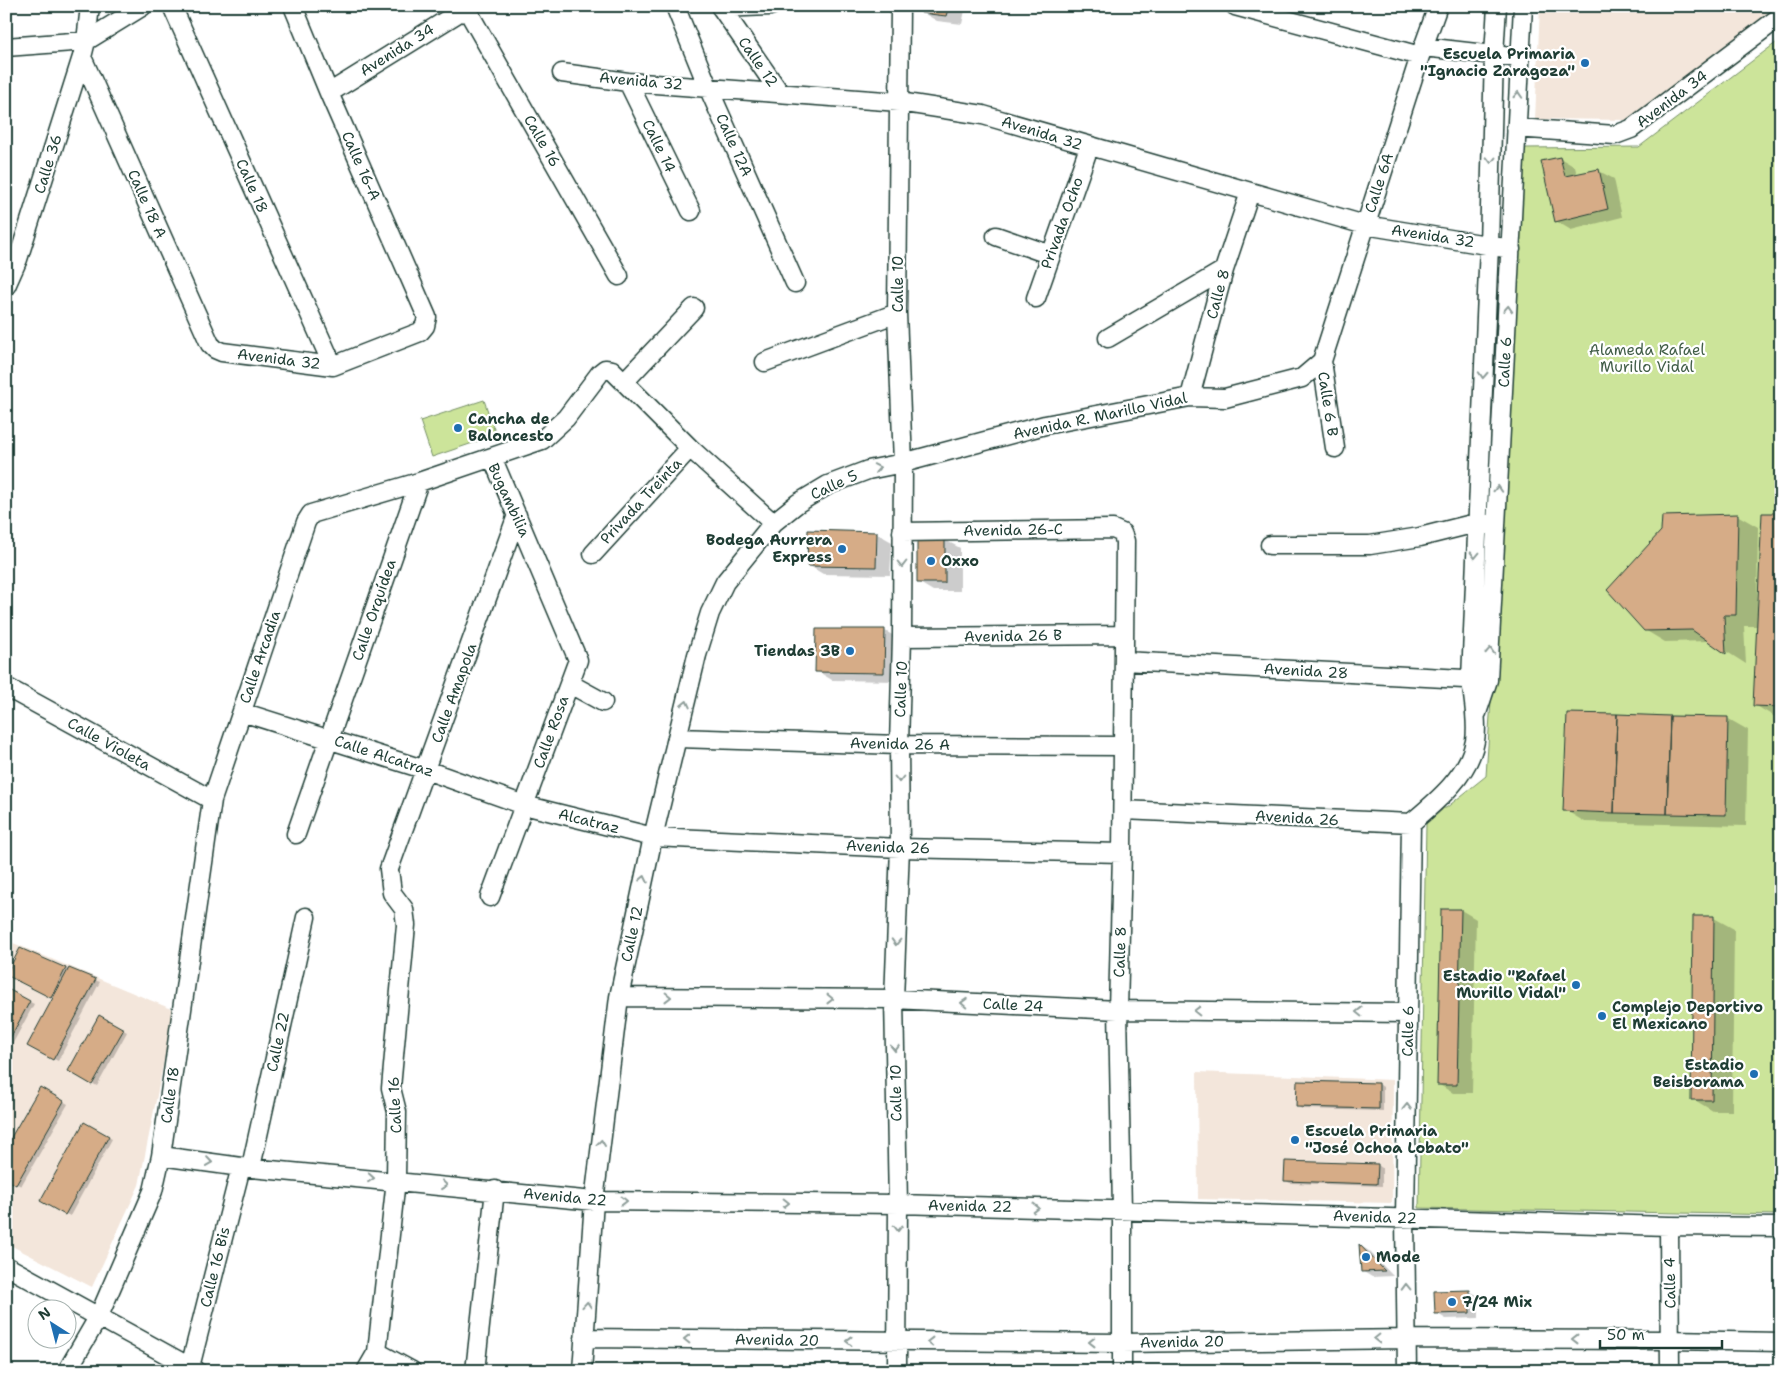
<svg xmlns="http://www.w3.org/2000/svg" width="1787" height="1377" font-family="'Shantell Sans',sans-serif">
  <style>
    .built { fill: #f3e6db }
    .green { fill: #cce49a; stroke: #769067 }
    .shadow { fill: #0003 }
    .building { fill: #d6ac87; stroke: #1f3d34 }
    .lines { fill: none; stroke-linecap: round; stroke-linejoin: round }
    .street-casing { stroke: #1f3d34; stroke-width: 21 }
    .street { stroke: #fff; stroke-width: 18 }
    .oneway { stroke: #8f9e9a }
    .poi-dot { fill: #1f6fb2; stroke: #fff; stroke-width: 2 }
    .labels { text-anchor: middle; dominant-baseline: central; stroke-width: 4.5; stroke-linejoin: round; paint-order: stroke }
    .street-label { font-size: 15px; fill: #1f3d34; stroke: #fff }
    .poi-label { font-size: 15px; font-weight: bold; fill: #1f3d34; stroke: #fff; text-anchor: start }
    .park-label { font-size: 15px; fill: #425e48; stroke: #fff }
  </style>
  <rect width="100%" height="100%" fill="#fff"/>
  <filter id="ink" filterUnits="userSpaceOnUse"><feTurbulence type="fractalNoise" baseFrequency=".02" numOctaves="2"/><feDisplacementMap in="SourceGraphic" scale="10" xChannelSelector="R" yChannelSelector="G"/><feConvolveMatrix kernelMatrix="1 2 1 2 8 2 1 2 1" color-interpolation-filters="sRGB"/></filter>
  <g filter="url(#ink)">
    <path class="built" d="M1540 6H1781L1630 120 1535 119Z
      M6 940 174 1010 139 1185 92 1287 6 1243Z
      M1197 1072 1393 1080 1392 1203 1198 1199Z"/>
    <path class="green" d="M1781 39V1215L1419 1208 1426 824 1442 810 1443 808H1446L1486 776 1505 490 1523 148 1639 147Z
      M484 400 496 435 432 457 420 421Z"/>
    <path class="shadow" d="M922 6H966L962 24 937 21 922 12Z
      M1560 158 1575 167 1577 175 1599 171 1614 179 1622 217 1571 230 1556 221Z
      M1737 515 1758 527 1757 606H1759L1781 515V717H1775L1755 705 1758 626H1744L1746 664 1710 641 1665 642 1645 630Z
      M876 533 892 542 890 575 823 574 808 565Z
      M945 540 960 548V591H933L918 582Z
      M885 631 900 639 899 681 832 680 817 671Z
      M1727 718 1748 730 1746 826 1585 822 1565 810Z
      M1461 910 1476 919 1472 1093H1453L1438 1084Z
      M1714 918 1734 929 1732 1111H1713L1693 1099Z
      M21 950 100 982 58 1061 28 1046 54 998 7 974Z
      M6 990 34 1004 6 1056Z
      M99 1017 127 1032 97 1086 69 1071Z
      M1379 1084 1383 1087V1111L1302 1109 1297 1106Z
      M40 1088 68 1104 21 1186 6 1178Z
      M84 1124 112 1139 70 1216 42 1201Z
      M1378 1165 1382 1168V1186L1290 1183 1285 1180Z
      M1361 1246 1369 1251 1393 1276 1372 1277 1362 1271Z
      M1469 1291 1479 1296V1318L1446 1319 1436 1313Z"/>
    <path class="building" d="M921 6H949L946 16 921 13Z
      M1560 157 1565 176 1599 169 1608 209 1555 222 1541 161Z
      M1762 513H1781V707L1753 706Z
      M1738 514 1736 615H1724L1726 654 1692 630 1644 631 1607 590 1661 531 1662 516Z
      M808 530 877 532 876 567 807 566Z
      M917 538H945V583H917Z
      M816 629H885L884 673 815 672Z
      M1567 713 1617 714 1614 813 1563 811Z
      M1617 714 1670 716 1667 814 1614 813Z
      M1670 716 1728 717 1726 815 1667 814Z
      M1441 909H1461L1457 1085H1437Z
      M1693 916H1714L1712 1100H1691Z
      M20 948 66 968 51 998 6 975Z
      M69 968 96 979 53 1060 27 1046Z
      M6 988 30 1001 6 1046Z
      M99 1015 124 1029 92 1085 68 1071Z
      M1297 1081 1379 1083V1109L1296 1107Z
      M40 1087 64 1101 16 1185 6 1179V1146Z
      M84 1122 109 1136 65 1215 40 1201Z
      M1285 1161 1378 1164 1377 1184 1284 1181Z
      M1359 1244 1385 1271 1361 1272Z
      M1470 1290V1313L1435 1314 1434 1291Z"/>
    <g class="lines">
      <defs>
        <path id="street" d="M172 6 333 366
          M465 6 619 276
          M675 6 708 87 795 283
          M720 6 780 93
          M1235 6 1420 56
          M721 8 771 6
          M6 47 86 41 143 6
          M1424 47 1520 58
          M82 57 210 344 215 349 222 352 333 366 420 332 425 326 427 317 329 93 293 6
          M562 73 628 82 899 102 983 115 1365 225 1511 249
          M628 82 691 211
          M329 93 466 8
          M1516 128 1615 135 1631 129 1781 16
          M996 236 1051 255
          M6 286 18 259 82 57 86 41 90 6
          M1036 298 1089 147
          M1108 338 1224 270
          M765 362 897 313
          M624 382 694 308
          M1190 397 1224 270 1250 192
          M1335 448 1322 361 1420 56 1438 6
          M902 532 1113 529 1122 533 1125 541 1122 853 1118 1010 1122 1210V1371
          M1270 545H1370L1420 537 1476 523 1488 524
          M593 554 690 448
          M902 637 1124 635
          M1124 661 1483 680
          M570 684 603 702
          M6 687 212 800
          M242 712 426 770 524 805 653 837 900 848 1122 853
          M1477 713 1488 680 1523 6
          M678 738 899 745 1123 746
          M1123 810 1411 823
          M296 834 419 482
          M490 897 578 660 492 457
          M619 997 894 999 1118 1010 1408 1013
          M161 1156 241 1167 594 1201 898 1204 1669 1226 1781 1227
          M251 1167 306 917
          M1669 1226 1670 1371
          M6 1266 197 1371
          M584 1338 1122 1343 1407 1339 1670 1340 1781 1342
          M377 1352 412 1371
          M190 1367 241 1167
          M67 1371 99 1316 153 1191 161 1156 212 800 306 522 311 514 419 482 542 440 566 418 600 373 605 369 612 370 690 448 773 523
          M366 1371 377 1352 396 1180 397 1112 391 1088 406 925 404 909 392 893 389 869 517 515
          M475 1371 495 1190
          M582 1371 594 1201 619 997 653 837 697 655 710 613 725 582 773 523 798 503 828 485 868 470 903 463 1045 425 1190 397 1225 398 1302 378 1322 361
          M897 1371 898 1204 894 999 900 848 899 745 902 637 903 463 897 313 900 6
          M1407 1371 1405 1218 1411 823C1436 802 1469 775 1475 741 1478 721 1473 699 1471 679L1489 245 1494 55 1497 6"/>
      </defs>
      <use href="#street" class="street-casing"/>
      <use href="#street" class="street"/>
    </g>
    <defs><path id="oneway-chevron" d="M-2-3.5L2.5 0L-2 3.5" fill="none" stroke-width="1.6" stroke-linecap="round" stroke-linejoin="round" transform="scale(1.25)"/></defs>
    <g class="oneway">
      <use href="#oneway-chevron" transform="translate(1518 95) rotate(-87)"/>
      <use href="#oneway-chevron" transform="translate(1491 160) rotate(91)"/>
      <use href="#oneway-chevron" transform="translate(1508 309) rotate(-87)"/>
      <use href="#oneway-chevron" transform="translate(1483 375) rotate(93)"/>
      <use href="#oneway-chevron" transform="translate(877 468) rotate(-11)"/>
      <use href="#oneway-chevron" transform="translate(1498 489) rotate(-87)"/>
      <use href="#oneway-chevron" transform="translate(1475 555) rotate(92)"/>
      <use href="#oneway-chevron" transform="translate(902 564) rotate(90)"/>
      <use href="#oneway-chevron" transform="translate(1490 651) rotate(-87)"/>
      <use href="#oneway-chevron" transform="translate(686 704) rotate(-77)"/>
      <use href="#oneway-chevron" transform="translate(899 779) rotate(90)"/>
      <use href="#oneway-chevron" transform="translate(644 879) rotate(-78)"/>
      <use href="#oneway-chevron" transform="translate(896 942) rotate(92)"/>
      <use href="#oneway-chevron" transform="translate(668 997) rotate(1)"/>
      <use href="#oneway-chevron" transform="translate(830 999) rotate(1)"/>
      <use href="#oneway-chevron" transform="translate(964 1003) rotate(-177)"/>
      <use href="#oneway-chevron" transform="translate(1197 1011) rotate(-179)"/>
      <use href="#oneway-chevron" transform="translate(1359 1012) rotate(-179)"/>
      <use href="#oneway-chevron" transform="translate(895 1048) rotate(89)"/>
      <use href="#oneway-chevron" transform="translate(1407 1107) rotate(-89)"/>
      <use href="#oneway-chevron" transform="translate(601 1143) rotate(-83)"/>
      <use href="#oneway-chevron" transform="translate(209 1162) rotate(8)"/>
      <use href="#oneway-chevron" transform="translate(371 1178) rotate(5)"/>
      <use href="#oneway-chevron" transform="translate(444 1185) rotate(6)"/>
      <use href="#oneway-chevron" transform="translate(624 1201) rotate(1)"/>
      <use href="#oneway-chevron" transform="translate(786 1203) rotate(1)"/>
      <use href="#oneway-chevron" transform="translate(1036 1208) rotate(1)"/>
      <use href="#oneway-chevron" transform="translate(898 1228) rotate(90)"/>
      <use href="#oneway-chevron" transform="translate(1406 1287) rotate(-91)"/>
      <use href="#oneway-chevron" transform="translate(587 1305) rotate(-86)"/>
      <use href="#oneway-chevron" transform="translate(687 1339) rotate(-179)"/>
      <use href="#oneway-chevron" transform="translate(1377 1339) rotate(179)"/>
      <use href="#oneway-chevron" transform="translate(1575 1339) rotate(-180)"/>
      <use href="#oneway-chevron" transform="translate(849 1341) rotate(-179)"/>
      <use href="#oneway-chevron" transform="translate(930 1342) rotate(-180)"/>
      <use href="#oneway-chevron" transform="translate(1092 1342) rotate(-180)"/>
    </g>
  </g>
  <g class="poi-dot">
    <circle cx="1585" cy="63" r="5"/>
    <circle cx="458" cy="428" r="5"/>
    <circle cx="842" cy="549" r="5"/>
    <circle cx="931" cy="561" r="5"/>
    <circle cx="850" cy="651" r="5"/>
    <circle cx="1576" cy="985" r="5"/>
    <circle cx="1602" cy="1016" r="5"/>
    <circle cx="1754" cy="1074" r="5"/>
    <circle cx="1295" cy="1140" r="5"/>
    <circle cx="1366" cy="1257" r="5"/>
    <circle cx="1452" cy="1302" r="5"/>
  </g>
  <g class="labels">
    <g class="street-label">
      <text transform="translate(397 50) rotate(-32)">Avenida 34</text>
      <text transform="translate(758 62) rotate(55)">Calle 12</text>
      <text transform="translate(641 81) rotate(5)">Avenida 32</text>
      <text transform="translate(1672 99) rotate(-37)">Avenida 34</text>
      <text transform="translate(1042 133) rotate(17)">Avenida 32</text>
      <text transform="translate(542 141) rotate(60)">Calle 16</text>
      <text transform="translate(734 145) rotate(66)">Calle 12A</text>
      <text transform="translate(659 146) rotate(64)">Calle 14</text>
      <text transform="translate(48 164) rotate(-73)">Calle 36</text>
      <text transform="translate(361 166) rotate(66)">Calle 16-A</text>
      <text transform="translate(1379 183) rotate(-72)">Calle 6A</text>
      <text transform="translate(252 186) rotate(66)">Calle 18</text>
      <text transform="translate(147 204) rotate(66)">Calle 18 A</text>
      <text transform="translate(1062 223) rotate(-70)">Privada Ocho</text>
      <text transform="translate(1433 236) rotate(9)">Avenida 32</text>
      <text transform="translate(898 284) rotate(-90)">Calle 10</text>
      <text transform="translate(1218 294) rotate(-75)">Calle 8</text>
      <text transform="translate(279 359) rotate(7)">Avenida 32</text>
      <text transform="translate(1505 362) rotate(-87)">Calle 6</text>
      <text transform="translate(1328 404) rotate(81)">Calle 6 B</text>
      <text transform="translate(1100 416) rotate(-12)">Avenida R. Marillo Vidal</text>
      <text transform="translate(834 485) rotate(-25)">Calle 5</text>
      <text transform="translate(509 500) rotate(65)">Bugambilia</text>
      <text transform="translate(641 501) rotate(-47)">Privada Treinta</text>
      <text transform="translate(1013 530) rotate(-1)">Avenida 26-C</text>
      <text transform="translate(374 610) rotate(-71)">Calle Orquídea</text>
      <text transform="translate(1013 636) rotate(-1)">Avenida 26 B</text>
      <text transform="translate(260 657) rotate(-71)">Calle Arcadia</text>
      <text transform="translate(1306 671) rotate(3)">Avenida 28</text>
      <text transform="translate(901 689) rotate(-88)">Calle 10</text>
      <text transform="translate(454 693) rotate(-70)">Calle Amapola</text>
      <text transform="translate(551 732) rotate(-70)">Calle Rosa</text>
      <text transform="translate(109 744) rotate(29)">Calle Violeta</text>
      <text transform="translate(900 744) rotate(1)">Avenida 26 A</text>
      <text transform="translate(384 756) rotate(18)">Calle Alcatraz</text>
      <text transform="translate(1297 818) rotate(3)">Avenida 26</text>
      <text transform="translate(589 821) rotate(14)">Alcatraz</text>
      <text transform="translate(888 847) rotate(2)">Avenida 26</text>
      <text transform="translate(632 934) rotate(-78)">Calle 12</text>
      <text transform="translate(1120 952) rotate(-88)">Calle 8</text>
      <text transform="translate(1013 1005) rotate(3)">Calle 24</text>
      <text transform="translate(1408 1031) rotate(-89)">Calle 6</text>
      <text transform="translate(278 1042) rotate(-78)">Calle 22</text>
      <text transform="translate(896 1093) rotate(-91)">Calle 10</text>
      <text transform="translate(170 1095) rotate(-82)">Calle 18</text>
      <text transform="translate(395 1105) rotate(-93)">Calle 16</text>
      <text transform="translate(565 1197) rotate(5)">Avenida 22</text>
      <text transform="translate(970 1206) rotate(1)">Avenida 22</text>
      <text transform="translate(1375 1217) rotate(2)">Avenida 22</text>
      <text transform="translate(215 1267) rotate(-76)">Calle 16 Bis</text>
      <text transform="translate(1670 1283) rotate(-91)">Calle 4</text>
      <text transform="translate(777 1340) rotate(1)">Avenida 20</text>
      <text transform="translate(1182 1342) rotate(-1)">Avenida 20</text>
    </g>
    <g class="poi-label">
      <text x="1575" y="54" text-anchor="end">Escuela Primaria<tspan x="1575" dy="17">"Ignacio Zaragoza"</tspan></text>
      <text x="468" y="419">Cancha de<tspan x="468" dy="17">Baloncesto</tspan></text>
      <text x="832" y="540" text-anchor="end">Bodega Aurrera<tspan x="832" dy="17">Express</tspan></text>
      <text x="941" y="561">Oxxo</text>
      <text x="840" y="651" text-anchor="end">Tiendas 3B</text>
      <text x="1566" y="976" text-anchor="end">Estadio "Rafael<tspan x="1566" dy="17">Murillo Vidal"</tspan></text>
      <text x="1612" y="1007">Complejo Deportivo<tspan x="1612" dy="17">El Mexicano</tspan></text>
      <text x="1744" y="1065" text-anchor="end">Estadio<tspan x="1744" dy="17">Beisborama</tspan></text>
      <text x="1305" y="1131">Escuela Primaria<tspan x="1305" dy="17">"José Ochoa Lobato"</tspan></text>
      <text x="1376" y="1257">Mode</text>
      <text x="1462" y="1302">7/24 Mix</text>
    </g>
    <g class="park-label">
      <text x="1647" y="350">Alameda Rafael<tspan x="1647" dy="17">Murillo Vidal</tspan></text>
    </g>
  </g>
  <rect width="1787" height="1377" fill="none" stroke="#fff" stroke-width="25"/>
  <rect x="12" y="12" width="1762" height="1352" fill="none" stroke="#1f3d34" stroke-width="2" filter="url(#ink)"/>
  <g transform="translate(52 1324) rotate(324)"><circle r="24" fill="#ffffff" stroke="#a5b1ae"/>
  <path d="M0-4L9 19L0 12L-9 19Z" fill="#1f6fb2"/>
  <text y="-8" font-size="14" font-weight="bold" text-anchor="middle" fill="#1f3d34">N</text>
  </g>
  <path d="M1600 1340v8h122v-8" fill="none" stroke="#1f3d34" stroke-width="2.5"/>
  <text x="1607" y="1340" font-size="15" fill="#1f3d34" stroke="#ffffff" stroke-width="4" paint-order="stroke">50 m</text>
</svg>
